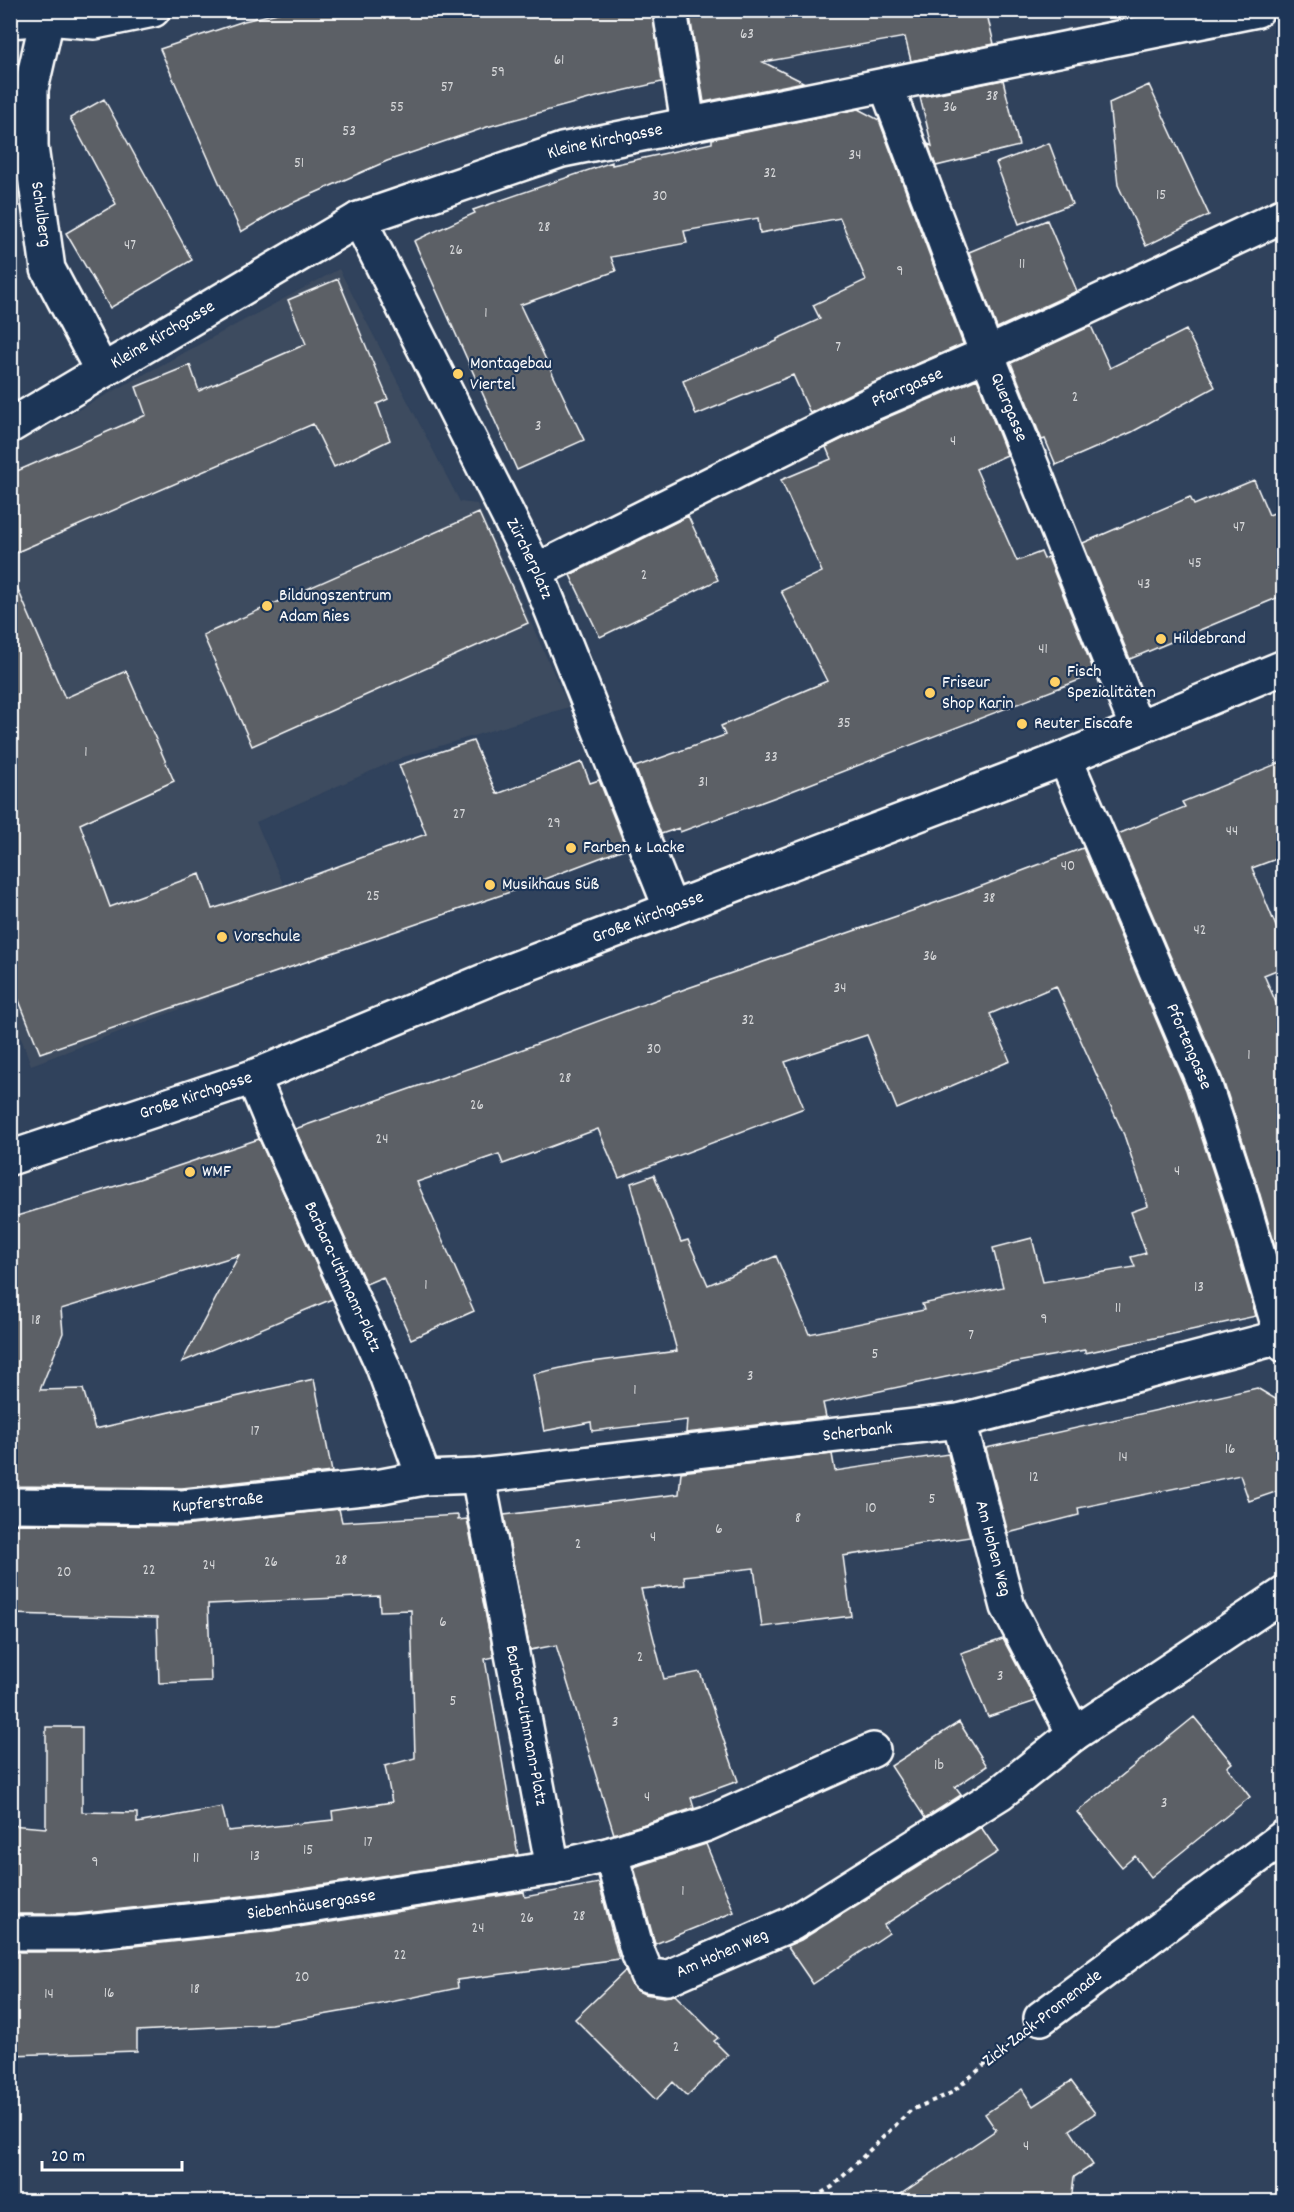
<svg xmlns="http://www.w3.org/2000/svg" width="1294" height="2212" font-family="Dekko,sans-serif">
  <style>
    .built { fill: #3d4b5f }
    .building { fill: #5b6066; stroke: #fff; stroke-width: 1.5 }
    .lines { fill: none; stroke-linecap: round; stroke-linejoin: round }
    .minor-casing { stroke: #fff; stroke-width: 38 }
    .path { stroke: #fff; stroke-width: 4; stroke-dasharray: 4.5 4.5; stroke-linecap: butt }
    .minor { stroke: #1d3557; stroke-width: 33 }
    .poi-dot { fill: #ffd166; stroke: #1d3557; stroke-width: 2 }
    .labels { text-anchor: middle; dominant-baseline: central; stroke-width: 4.5; stroke-linejoin: round; paint-order: stroke }
    .number-label { font-size: 15px; fill: #d6d7d9 }
    .street-label { font-size: 18px; fill: #fff; stroke: #1d3557 }
    .poi-label { font-size: 18px; fill: #fff; stroke: #1d3557; text-anchor: start }
  </style>
  <rect width="100%" height="100%" fill="#30425c"/>
  <filter id="ink" filterUnits="userSpaceOnUse"><feTurbulence type="fractalNoise" baseFrequency=".0167" numOctaves="2"/><feDisplacementMap in="SourceGraphic" scale="12" xChannelSelector="R" yChannelSelector="G"/><feConvolveMatrix kernelMatrix="1 2 1 2 8 2 1 2 1" color-interpolation-filters="sRGB"/></filter>
  <g filter="url(#ink)">
    <path class="built" d="M339 269 460 502 477 504 569 707 403 757 256 822 284 886 318 957 31 1065 10 1007V447Z"/>
    <path class="building" d="M290 10H652L662 82 600 96 487 127 387 161 281 208 241 232 160 49 244 21Z
      M689 10H986L994 44 911 61 905 37 763 62 803 82 704 102Z
      M1003 80 1019 146 936 166 928 144 932 146 920 97Z
      M1149 85 1209 215 1146 246 1118 185 1109 103Z
      M104 99 192 260 110 308 66 233 116 204 70 118Z
      M858 109 879 120 963 344 866 386 810 413 793 375 696 415 683 381 777 341V339L820 319 813 305 866 280 840 218 760 233 758 218 684 231 687 243 611 257 616 271 520 305 584 440 517 470 414 241 475 213 473 210 612 162V165L712 143V139Z
      M1049 143 1072 204 1019 224 996 163Z
      M1047 220 1077 291 997 328 969 252Z
      M338 279 388 399 377 404 390 440 334 467 313 424 10 555V474L146 415 136 387 190 365 199 391 306 344 288 300Z
      M1091 326 1110 368 1186 330 1215 387 1132 432 1056 465 1045 439 1042 440 1011 363Z
      M977 379 1007 455 976 469 1017 561 1041 552 1044 559 1048 557 1095 674 784 794 680 832 679 828 661 834 635 767 725 735 721 726 827 681 781 591 822 572 781 480 831 459 826 447 881 420Z
      M1254 480 1269 515 1284 509V595L1130 659 1083 543 1190 497 1194 505Z
      M479 513 528 623 252 746 203 635Z
      M688 516 718 580 600 637 570 575Z
      M10 571 65 698 126 671 174 781 80 824 110 907 200 874 212 909 284 886 426 834 399 765 473 741 497 794 582 762 590 783 599 780 626 848 513 891 40 1053 10 978Z
      M1284 761V856L1252 868 1284 946V967L1264 975 1284 1021V1276L1258 1188 1222 1077 1118 834 1185 807 1182 802Z
      M1083 848 1186 1090 1222 1199 1256 1316 1085 1353V1350L1017 1362 823 1403 826 1417 686 1433 687 1420 592 1431 591 1422 544 1431 533 1374 584 1363 677 1351 631 1183 654 1175 681 1242 688 1240 708 1285 776 1256 809 1334 924 1310 922 1304 1003 1287 993 1248 1032 1238 1043 1282 1135 1267 1131 1257 1146 1253 1131 1212 1148 1206 1124 1135 1056 986 990 1014 1010 1061 897 1109 867 1035 785 1062 804 1108 619 1178 598 1129 503 1164 499 1154 417 1182 474 1311 411 1339 383 1277 366 1284 295 1129 507 1055 685 989 958 895Z
      M259 1139 332 1299 182 1362 239 1255 61 1309 63 1333 40 1390 83 1389 95 1429 314 1379 332 1472 182 1488 10 1486V1218L139 1179Z
      M1257 1388 1284 1404V1489L1249 1501 1240 1475 1078 1508 1079 1515 1008 1533 986 1448Z
      M832 1454 835 1471 948 1454 970 1537 843 1556 851 1616 762 1627 754 1568 684 1576 685 1585 641 1589 664 1679 700 1672 738 1781 691 1798 694 1808 614 1834 556 1645 530 1650 504 1515 679 1494 681 1472Z
      M339 1509 342 1522 458 1515V1520L467 1519 494 1657 485 1659 518 1855 269 1893 76 1914H10V1825L46 1828V1727H82V1812L137 1813V1823L222 1807 228 1831 333 1820 332 1811 392 1802 385 1766 415 1758 411 1610 380 1611 379 1596 208 1604 211 1681 159 1683 157 1618 10 1614V1524L183 1526Z
      M1003 1639 1036 1701 988 1717 961 1653Z
      M1194 1717 1232 1763 1227 1767 1250 1797 1151 1877 1135 1856 1122 1867 1077 1812Z
      M959 1722 987 1766 955 1787 961 1795 925 1818 891 1766Z
      M981 1827 998 1852 884 1925 889 1933 813 1984 787 1946 801 1940Z
      M706 1844 734 1912 655 1944 634 1867Z
      M599 1883 619 1959 457 1980 458 1988 357 2009 271 2024 137 2031V2051L10 2055V1952H79L273 1931 524 1892 525 1897Z
      M625 1971 636 1990 644 1994 664 1997 675 1995 718 2038 714 2041 728 2055 687 2096 673 2082 656 2100 575 2019Z
      M1071 2081 1095 2113 1070 2130 1093 2165 1074 2177 1071 2202H889L996 2130 985 2114 1022 2089 1033 2106Z"/>
    <g class="lines">
      <defs>
        <g id="minor">
          <path id="s1" d="M49 10 31 89V147L48 269 102 371"/>
          <path d="M670 10 688 124"/>
          <path d="M10 21 46 18 95 22 153 10"/>
          <path id="s2" d="M886 85 987 354 1137 728"/>
          <path id="s3" d="M359 219 536 571 671 909"/>
          <path id="s4" d="M10 426 359 219 562 150 1257 10"/>
          <path id="s5" d="M536 571 873 403 987 354 1284 215"/>
          <path id="s6" d="M1065 758 1204 1083 1240 1193 1284 1345"/>
          <path id="s7" d="M253 1077 276 1132 382 1364 424 1478"/>
          <path id="s8" d="M10 1158 253 1077 496 976 1065 758 1284 667"/>
          <path id="s9" d="M959 1421 1008 1607 1074 1734"/>
          <path id="s10" d="M478 1476 553 1868"/>
          <path id="s11" d="M10 1505 183 1507 382 1486 424 1478 478 1476 959 1421 1284 1336"/>
          <path id="s12" d="M611 1854 637 1950 647 1975 667 1978 791 1924 1000 1793 1074 1734 1284 1594"/>
          <path id="s13" d="M10 1933H77L271 1912 553 1868 611 1854 707 1824 873 1750"/>
          <path d="M1041 2018 1284 1837"/>
        </g>
      </defs>
      <use href="#minor" class="minor-casing"/>
      <path class="path" d="M806 2202 832 2187 911 2110 951 2093 1010 2044"/>
      <use href="#minor" class="minor"/>
    </g>
  </g>
  <g class="poi-dot">
    <circle cx="458" cy="374" r="6"/>
    <circle cx="267" cy="606" r="6"/>
    <circle cx="1161" cy="639" r="6"/>
    <circle cx="1055" cy="682" r="6"/>
    <circle cx="930" cy="693" r="6"/>
    <circle cx="1022" cy="724" r="6"/>
    <circle cx="571" cy="848" r="6"/>
    <circle cx="490" cy="885" r="6"/>
    <circle cx="222" cy="937" r="6"/>
    <circle cx="190" cy="1172" r="6"/>
  </g>
  <g class="labels">
    <g class="number-label">
      <text x="747" y="35">63</text>
      <text x="559" y="61">61</text>
      <text x="498" y="73">59</text>
      <text x="447" y="88">57</text>
      <text x="992" y="97">38</text>
      <text x="397" y="108">55</text>
      <text x="950" y="108">36</text>
      <text x="349" y="132">53</text>
      <text x="855" y="156">34</text>
      <text x="299" y="164">51</text>
      <text x="770" y="174">32</text>
      <text x="1161" y="196">15</text>
      <text x="660" y="197">30</text>
      <text x="544" y="228">28</text>
      <text x="130" y="246">47</text>
      <text x="456" y="251">26</text>
      <text x="1022" y="265">11</text>
      <text x="900" y="272">9</text>
      <text x="486" y="314">1</text>
      <text x="838" y="348">7</text>
      <text x="1075" y="398">2</text>
      <text x="538" y="427">3</text>
      <text x="953" y="442">4</text>
      <text x="1239" y="528">47</text>
      <text x="1195" y="564">45</text>
      <text x="644" y="576">2</text>
      <text x="1144" y="585">43</text>
      <text x="1043" y="650">41</text>
      <text x="844" y="724">35</text>
      <text x="86" y="753">1</text>
      <text x="771" y="758">33</text>
      <text x="703" y="783">31</text>
      <text x="459" y="815">27</text>
      <text x="554" y="824">29</text>
      <text x="1232" y="832">44</text>
      <text x="1068" y="867">40</text>
      <text x="373" y="897">25</text>
      <text x="989" y="899">38</text>
      <text x="1200" y="931">42</text>
      <text x="930" y="957">36</text>
      <text x="840" y="989">34</text>
      <text x="748" y="1021">32</text>
      <text x="654" y="1050">30</text>
      <text x="1249" y="1056">1</text>
      <text x="565" y="1079">28</text>
      <text x="477" y="1106">26</text>
      <text x="382" y="1140">24</text>
      <text x="1177" y="1172">4</text>
      <text x="426" y="1286">1</text>
      <text x="1199" y="1288">13</text>
      <text x="1118" y="1309">11</text>
      <text x="1044" y="1320">9</text>
      <text x="36" y="1321">18</text>
      <text x="971" y="1336">7</text>
      <text x="875" y="1355">5</text>
      <text x="750" y="1377">3</text>
      <text x="635" y="1391">1</text>
      <text x="255" y="1432">17</text>
      <text x="1230" y="1450">16</text>
      <text x="1123" y="1458">14</text>
      <text x="1034" y="1478">12</text>
      <text x="932" y="1500">5</text>
      <text x="871" y="1509">10</text>
      <text x="798" y="1519">8</text>
      <text x="719" y="1530">6</text>
      <text x="653" y="1538">4</text>
      <text x="578" y="1545">2</text>
      <text x="341" y="1561">28</text>
      <text x="271" y="1563">26</text>
      <text x="209" y="1566">24</text>
      <text x="149" y="1571">22</text>
      <text x="64" y="1573">20</text>
      <text x="443" y="1623">6</text>
      <text x="640" y="1658">2</text>
      <text x="1000" y="1677">3</text>
      <text x="453" y="1702">5</text>
      <text x="615" y="1723">3</text>
      <text x="939" y="1766">1b</text>
      <text x="647" y="1798">4</text>
      <text x="1164" y="1804">3</text>
      <text x="368" y="1843">17</text>
      <text x="308" y="1851">15</text>
      <text x="255" y="1857">13</text>
      <text x="196" y="1859">11</text>
      <text x="95" y="1863">9</text>
      <text x="683" y="1892">1</text>
      <text x="579" y="1917">28</text>
      <text x="527" y="1919">26</text>
      <text x="478" y="1929">24</text>
      <text x="400" y="1956">22</text>
      <text x="302" y="1978">20</text>
      <text x="195" y="1990">18</text>
      <text x="109" y="1994">16</text>
      <text x="49" y="1995">14</text>
      <text x="676" y="2048">2</text>
      <text x="1026" y="2147">4</text>
    </g>
    <g class="street-label">
      <text stroke="none"><textPath href="#s4" startOffset="664">Kleine Kirchgasse</textPath></text>
      <text stroke="none"><textPath href="#s1" startOffset="207">Schulberg</textPath></text>
      <text stroke="none"><textPath href="#s4" startOffset="178">Kleine Kirchgasse</textPath></text>
      <text stroke="none"><textPath href="#s5" startOffset="414">Pfarrgasse</textPath></text>
      <text stroke="none"><textPath href="#s2" startOffset="345">Quergasse</textPath></text>
      <text stroke="none"><textPath href="#s3" startOffset="380">Zürcherplatz</textPath></text>
      <text stroke="none"><textPath href="#s8" startOffset="682">Große Kirchgasse</textPath></text>
      <text stroke="none"><textPath href="#s6" startOffset="314">Pfortengasse</textPath></text>
      <text stroke="none"><textPath href="#s8" startOffset="196">Große Kirchgasse</textPath></text>
      <text stroke="none"><textPath href="#s7" startOffset="219">Barbara-Uthmann-Platz</textPath></text>
      <text stroke="none"><textPath href="#s11" startOffset="852">Scherbank</textPath></text>
      <text stroke="none"><textPath href="#s11" startOffset="208">Kupferstraße</textPath></text>
      <text stroke="none"><textPath href="#s9" startOffset="132">Am Hohen Weg</textPath></text>
      <text stroke="none"><textPath href="#s10" startOffset="254">Barbara-Uthmann-Platz</textPath></text>
      <text stroke="none"><textPath href="#s13" startOffset="303">Siebenhäusergasse</textPath></text>
      <text stroke="none"><textPath href="#s12" startOffset="207">Am Hohen Weg</textPath></text>
      <text transform="translate(1043 2019) rotate(-38)">Zick-Zack-Promenade</text>
    </g>
    <g class="poi-label">
      <text x="470" y="364">Montagebau<tspan x="470" dy="21">Viertel</tspan></text>
      <text x="279" y="596">Bildungszentrum<tspan x="279" dy="21">Adam Ries</tspan></text>
      <text x="1173" y="639">Hildebrand</text>
      <text x="1067" y="672">Fisch<tspan x="1067" dy="21">Spezialitäten</tspan></text>
      <text x="942" y="683">Friseur<tspan x="942" dy="21">Shop Karin</tspan></text>
      <text x="1034" y="724">Reuter Eiscafe</text>
      <text x="583" y="848">Farben &amp; Lacke</text>
      <text x="502" y="885">Musikhaus Süß</text>
      <text x="234" y="937">Vorschule</text>
      <text x="202" y="1172">WMF</text>
    </g>
  </g>
  <rect width="1294" height="2212" fill="none" stroke="#1d3557" stroke-width="36"/>
  <rect x="18" y="18" width="1258" height="2176" fill="none" stroke="#fff" stroke-width="2" filter="url(#ink)"/>
  <path d="M42 2161v9h140v-9" fill="none" stroke="#ffffff" stroke-width="3"/>
  <text x="51" y="2161" font-size="18" fill="#ffffff" stroke="#1d3557" stroke-width="4.5" paint-order="stroke">20 m</text>
</svg>
